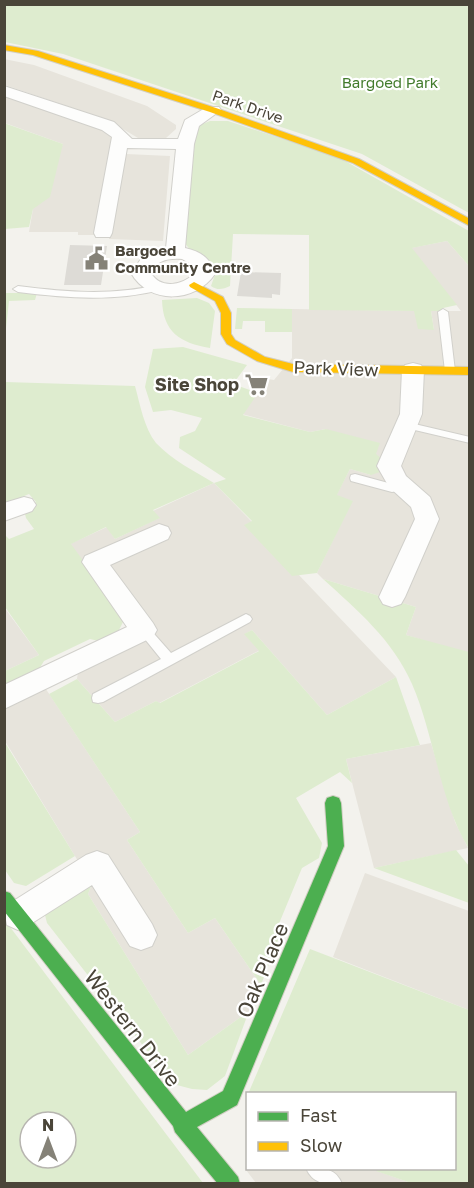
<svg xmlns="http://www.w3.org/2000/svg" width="474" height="1188" font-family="'Golos Text',sans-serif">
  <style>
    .residential { fill: #e7e4dc }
    .green { fill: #deeccf; fill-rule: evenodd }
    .building { fill: #dddbd6 }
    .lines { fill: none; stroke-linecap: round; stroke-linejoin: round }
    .lane-casing { stroke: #d1d0cb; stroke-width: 2 }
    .street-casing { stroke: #d1d0cb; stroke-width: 2 }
    .fast-casing { stroke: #d2cfc4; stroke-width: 2 }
    .slow-casing { stroke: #d2cfc4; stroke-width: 2 }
    .lane { fill: #fdfdfc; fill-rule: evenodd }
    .street { fill: #fdfdfc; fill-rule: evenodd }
    .fast { fill: #4caf50; fill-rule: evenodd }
    .slow { fill: #ffc107; fill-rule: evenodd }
    .labels { text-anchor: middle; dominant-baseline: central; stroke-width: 4.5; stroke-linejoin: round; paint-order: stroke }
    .far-park-label { font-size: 15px; fill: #427b2c; stroke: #fff }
    .far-street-label { font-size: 15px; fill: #4a4539; stroke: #fff }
    .far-poi-label { font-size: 15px; font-weight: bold; fill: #4a4539; stroke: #fff; text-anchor: start }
    .street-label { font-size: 18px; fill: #4a4539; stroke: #fff }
    .poi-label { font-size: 18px; font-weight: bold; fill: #4a4539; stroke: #fff; text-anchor: end }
    .near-street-label { font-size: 21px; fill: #4a4539; stroke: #fff }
  </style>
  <rect width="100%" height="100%" fill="#f3f2ed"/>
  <path class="residential" d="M4 59 34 65 147 106 176 125V129L166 138H138L108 120 5 85Z
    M4 94 97 126 109 133 113 139 109 156 126 154 170 156 163 241 109 239V235H78V232H29L33 209 63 144 5 123Z
    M447 241 469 266V654L406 635 416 607 323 579 317 573 352 501 336 496 350 469 371 475 326 429 310 432 242 414 268 379 274 380 292 358V309L415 311 434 330 431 311H461L411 248Z
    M214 483 252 522 245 525 292 575 297 573 396 677 327 715 252 630 245 634 260 650 159 703 156 701 115 722 77 679 78 672 135 643 125 618 70 544 107 527 115 539 159 518 153 511Z
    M4 607 39 655 5 671H4Z
    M36 674 140 832 127 840 188 933 215 918 261 985 249 1011 188 1055 88 894 92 884 5 741V690Z
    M431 743 455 822 468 848 374 868 346 759Z
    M365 873 469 911V1010L333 957Z
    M248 1168 377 1169V1171L411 1183H256L246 1170Z"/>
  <path class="green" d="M5 5H469V213L362 154 63 54 5 42Z
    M210 121H228L338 157 469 231V266L447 241 412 248 457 305 443 308 440 311H431L434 330 418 329 414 311 309 310V235L233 234 230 286C223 289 218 291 211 286L217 269 191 251 184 242 195 127Z
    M4 123 63 144 50 197 33 209 29 227 5 229Z
    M5 293H37L35 300 9 301 5 337Z
    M197 298 209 303 215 311 210 348C180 343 163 332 162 300Z
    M237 308 292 309V332H265V321H243L242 329H235Z
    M183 347 247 365 233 384 258 393 243 415 310 432 326 429 380 443 376 454 382 459 380 472 371 475 350 469 337 495 353 501 317 573 292 576 244 525 252 521 214 483 153 510 160 518 115 539 106 527 71 544 125 618 116 636 103 642 90 639 44 661 36 674 5 690V671L39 655 5 607 4 534 9 539 34 529 26 518 24 510 36 502 29 494 5 504V382L135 386C140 404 144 428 156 443 172 460 194 471 214 483L226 479 179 448 180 437 195 431 202 418 171 410 153 412 145 387 153 349Z
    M323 579 416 607 406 635 469 652V849C439 800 435 737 412 684 393 640 357 610 323 579Z
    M252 630 327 715 396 677 420 745 346 759 352 783 340 772 296 798 322 843 319 858 302 868 278 926 279 937 261 985 215 918 188 933 127 840 140 832 49 694 77 679 115 722 156 701 160 703 259 651 244 634Z
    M4 741 75 856 26 886 14 883 5 870Z
    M456 850 469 866V903L374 868Z
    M92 884 88 894 188 1055 249 1011 225 1076 207 1090 192 1089 173 1084 47 923 44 911Z
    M4 919 203 1183H5ZM30 1122H66V1158H30Z
    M310 949 469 1010V1183H411L376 1171 377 1168H454V1094H248Z"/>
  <path class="building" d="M70 245 107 246 101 285H64Z
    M241 272 281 273 280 295 272 294V298L237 296Z"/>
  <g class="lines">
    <defs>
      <path id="lane" d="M157 285 160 286V290C113 302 66 298 18 292L13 289 18 286C65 292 111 296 157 285Z
        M443 309 448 312 455 371 450 374 445 371 438 312Z
        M406 422 470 437V443L402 427 401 425 402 423Z
        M355 474 392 484 403 482 409 486 407 489 392 492 351 481 350 478 351 475Z
        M246 614 250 616 252 619 250 622 103 702 98 703 93 702 92 698 93 694 161 659 140 633 138 630 140 627H148L171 653Z
        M306 1168C321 1168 336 1167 342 1184 327 1184 313 1185 306 1168Z"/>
      <path id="street" d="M4 86 114 122 132 139H178L185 120 207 107H219L221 110 199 126 194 144 185 248C202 252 210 258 215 274 195 303 149 305 131 273L143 256 166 248 176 149 127 148 112 233 110 237H96L94 233 112 137 102 130 4 96ZM182 259 193 265 195 273C183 285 161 290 151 273 156 260 169 258 182 259Z
        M413 363 421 365 424 370 422 414 401 466 406 476 430 497 439 519 405 597 401 604 392 607 383 604 379 597 415 519 411 507 389 487 377 466 400 414 402 370 405 365Z
        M24 497 32 499 36 505 32 511 4 521V503Z
        M159 524 168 527 171 533 168 539 110 565 153 623 157 630 153 637 4 709V685L127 627 82 562 85 556Z
        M97 851 108 855 152 924 157 935 152 946 141 950 130 946 92 885 29 925 18 930 7 925 4 910 7 905 86 855Z"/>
      <path id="fast" d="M333 796 339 798 341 803 344 846 237 1105 197 1127 238 1177 240 1184H218L175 1132 173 1126 4 911V891L10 893 186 1112 223 1091 328 846 325 803 327 798Z"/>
      <path id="slow" d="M4 45 38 51 216 108 359 159 470 219V226L353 163 210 112 33 55 4 50Z
        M194 282 223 297 231 313V334L235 340 265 357 293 364 470 367V375L293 372 257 361 227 344 221 334V313L215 301 190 287 189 285Z"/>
    </defs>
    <use href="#lane" class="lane-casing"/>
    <use href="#street" class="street-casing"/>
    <use href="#fast" class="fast-casing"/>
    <use href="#slow" class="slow-casing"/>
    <use href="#lane" class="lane"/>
    <use href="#street" class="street"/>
    <use href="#fast" class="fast"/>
    <use href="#slow" class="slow"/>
  </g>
  <defs>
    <symbol id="civic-bare" viewBox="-9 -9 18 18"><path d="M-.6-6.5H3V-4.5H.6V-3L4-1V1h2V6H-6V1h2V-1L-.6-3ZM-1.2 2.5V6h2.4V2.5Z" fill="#858278" stroke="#fff" stroke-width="2.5" paint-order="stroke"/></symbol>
    <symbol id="supermarket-bare" viewBox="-9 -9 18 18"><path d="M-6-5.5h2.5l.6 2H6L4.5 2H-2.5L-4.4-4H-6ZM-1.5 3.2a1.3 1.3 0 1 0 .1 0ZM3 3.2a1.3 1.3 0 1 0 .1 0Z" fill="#858278" stroke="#fff" stroke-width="2.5" paint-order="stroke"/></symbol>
  </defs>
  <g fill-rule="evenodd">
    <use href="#civic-bare" x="80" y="242" width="33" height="33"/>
    <use href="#supermarket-bare" x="240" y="368" width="33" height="33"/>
  </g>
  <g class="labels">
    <g class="far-park-label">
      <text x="390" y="82">Bargoed Park</text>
    </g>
    <g class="far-street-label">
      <text transform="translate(248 106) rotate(19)">Park Drive</text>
    </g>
    <g class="far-poi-label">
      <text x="115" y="250">Bargoed<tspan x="115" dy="17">Community Centre</tspan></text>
    </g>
    <g class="street-label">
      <text transform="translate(336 368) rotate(2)">Park View</text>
    </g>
    <g class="poi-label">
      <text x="239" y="384">Site Shop</text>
    </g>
    <g class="near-street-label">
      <text transform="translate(262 970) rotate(-67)">Oak Place</text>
      <text transform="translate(133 1028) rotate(52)">Western Drive</text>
    </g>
  </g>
  <rect width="474" height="1188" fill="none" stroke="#4a4539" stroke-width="12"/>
  <rect x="246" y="1092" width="210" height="78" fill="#ffffff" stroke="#b7b5b0" stroke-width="1.5"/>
  <rect x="258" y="1112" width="30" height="9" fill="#4caf50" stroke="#b7b5b0" stroke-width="1.5"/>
  <text x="300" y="1122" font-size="18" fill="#4a4539">Fast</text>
  <rect x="258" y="1142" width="30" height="9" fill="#ffc107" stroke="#b7b5b0" stroke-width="1.5"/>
  <text x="300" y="1152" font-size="18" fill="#4a4539">Slow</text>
  <g transform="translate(48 1140)"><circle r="28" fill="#ffffff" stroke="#b7b5b0" stroke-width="1.5"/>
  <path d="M0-4.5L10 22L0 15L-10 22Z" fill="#858278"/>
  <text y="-9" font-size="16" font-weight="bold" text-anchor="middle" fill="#4a4539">N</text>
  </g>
</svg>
